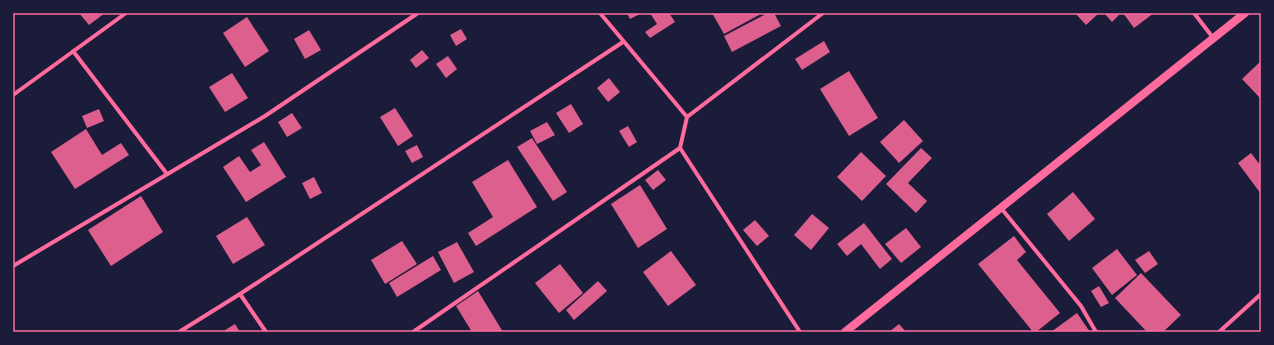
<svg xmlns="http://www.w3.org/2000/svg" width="1274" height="345" font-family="'Fira Sans Condensed',sans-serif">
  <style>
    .building { fill: #dd5f8e }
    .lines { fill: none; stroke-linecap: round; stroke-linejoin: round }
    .minor { stroke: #ff6b9d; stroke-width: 4 }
    .secondary { stroke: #ff6b9d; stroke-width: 8 }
    .neatline { fill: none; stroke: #ff6b9d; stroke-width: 1.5 }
  </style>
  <rect width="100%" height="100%" fill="#1b1b3a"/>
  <path class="building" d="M79 13H105L89 25Z
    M627 13H642L630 19Z
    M650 13H669L675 22 650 38 645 32 657 24Z
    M712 13H758L759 15 724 34Z
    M768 13H774L781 26 732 52 724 36Z
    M1075 13H1099L1086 25Z
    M1104 13H1117L1119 15 1112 22Z
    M1123 13H1154L1134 28Z
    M247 17 269 51 245 67 223 33Z
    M461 29 467 39 456 46 450 35Z
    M309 30 321 50 305 59 294 39Z
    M824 41 830 52 802 70 795 59Z
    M422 50 429 58 416 68 410 60Z
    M448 56 457 69 446 78 436 64Z
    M1261 61V99L1242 79Z
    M849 71 878 118 849 136 820 89Z
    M232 73 248 98 225 112 209 87Z
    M609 78 620 92 608 102 597 88Z
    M571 104 583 124 569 133 556 113Z
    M395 108 413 136 398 146 380 117Z
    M99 109 104 121 87 128 82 116Z
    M292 113 302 128 287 137 278 122Z
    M904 120 923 141 899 163 880 142Z
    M547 122 555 135 537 144 530 131Z
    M628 126 637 142 629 147 619 131Z
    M86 129 102 155 121 143 129 155 75 189 51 152Z
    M532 138 567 192 553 201 517 147Z
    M264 142 286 177 246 202 223 167 239 156 250 172 261 165 251 150Z
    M417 145 423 157 412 163 405 151Z
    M921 148 932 158 908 183 927 201 916 213 886 184Z
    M861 152 886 176 862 201 837 177Z
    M1251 153 1261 166V194L1238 163Z
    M508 160 537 207 476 246 468 233 493 217 472 182Z
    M658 170 666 180 653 190 645 180Z
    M314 177 322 193 310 199 302 183Z
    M640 185 667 229 638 248 611 204Z
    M1073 192 1095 219 1069 241 1047 214Z
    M141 196 163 232 111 266 88 230Z
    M812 214 829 228 811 250 794 235Z
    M247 217 265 245 233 264 216 236Z
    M755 220 769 236 757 246 743 230Z
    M864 223 892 259 880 269 861 244 847 256 837 244Z
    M906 228 921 247 901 263 885 244Z
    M1014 236 1026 252 1017 260 1060 313 1036 332H1033L978 264Z
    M402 241 417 264 385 284 371 260Z
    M457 242 474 272 454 283 438 252Z
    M1117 249 1137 275 1112 295 1092 268Z
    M671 251 696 285 668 306 643 272Z
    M1149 251 1158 264 1145 273 1135 260Z
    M433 256 441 270 397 297 389 283Z
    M560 264 583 293 559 313 535 283Z
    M1141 273 1181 315 1163 332H1147L1115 298Z
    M598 281 607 291 574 320 566 310Z
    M1099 286 1109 303 1101 307 1091 291Z
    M478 291 503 332H472L456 306Z
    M1077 313 1090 332H1051Z
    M235 324 240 332H222Z
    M899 324 906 332H889Z"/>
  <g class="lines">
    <path class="minor" d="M600 13 687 117 680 148 800 332
      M1194 13 1214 39
      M73 51 167 174
      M13 95 126 13
      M687 117 823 13
      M1001 208 1081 306 1096 332
      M13 266 265 116 418 13
      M240 294 266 332
      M179 332 240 294 623 42
      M413 332 680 148
      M1219 332 1261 294"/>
    <path class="secondary" d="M845 332 1245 13"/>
  </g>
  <rect width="1274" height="345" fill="none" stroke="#1b1b3a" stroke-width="28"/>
  <rect x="14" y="14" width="1246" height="317" class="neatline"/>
</svg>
